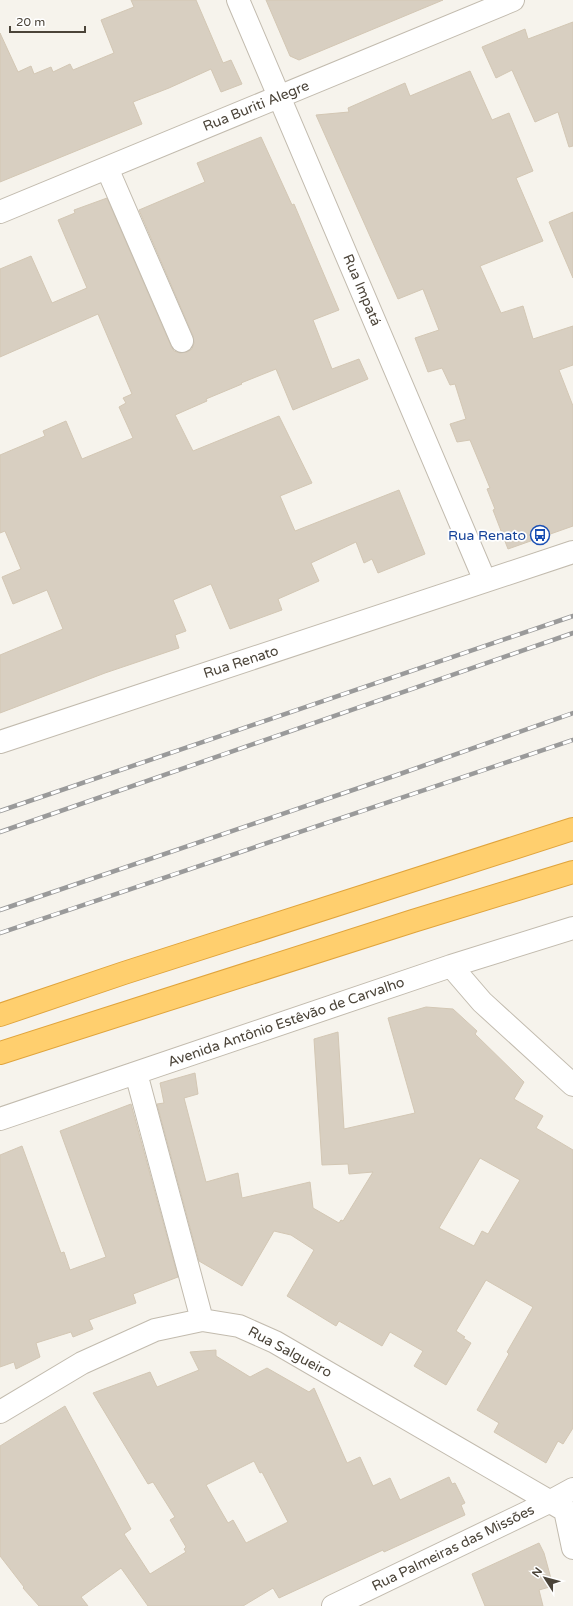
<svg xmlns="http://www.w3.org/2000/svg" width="573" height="1606" font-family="'Varela Round',sans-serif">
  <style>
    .building { fill: #d8cfc1; stroke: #d3c7b4; fill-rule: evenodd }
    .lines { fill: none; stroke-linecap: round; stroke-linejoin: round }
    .minor-casing { stroke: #c2bbae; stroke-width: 24 }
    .highway-casing { stroke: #e0a43c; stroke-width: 24 }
    .minor { stroke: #fff; stroke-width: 22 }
    .highway { stroke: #ffcf6e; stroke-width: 22 }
    .rail-casing { stroke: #9a9a9a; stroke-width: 4.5 }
    .rail { stroke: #fff; stroke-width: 3; stroke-dasharray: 9; stroke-linecap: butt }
    .labels { text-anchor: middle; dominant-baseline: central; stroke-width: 3.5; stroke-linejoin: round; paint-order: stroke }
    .street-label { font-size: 14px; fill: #4b4439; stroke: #fff }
    .transit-label { font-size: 14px; fill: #164399; stroke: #fff; text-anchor: end }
  </style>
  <rect width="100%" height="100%" fill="#f6f3ec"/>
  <path class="building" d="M131 0H196L223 63 231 60 242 84 221 92 211 69 169 88 133 102 142 124 0 182V33L18 72 31 66 34 74 51 67 53 72 70 64 73 70 114 53 101 20 134 7Z
    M266 0H443L299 60 290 56Z
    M573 22V146L569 147 558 112 535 122 512 70 496 78 482 47 525 29 528 39Z
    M470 71 492 120 509 113 533 171 516 178 543 241 480 266 501 313 523 306 533 339 573 326V365L559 370 573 406V526L508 549 493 510 495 509 487 489 490 488 470 440 457 442 450 424 466 419 455 384 450 385 442 368 428 372 415 338 439 330 423 289 398 299 316 115 349 112 348 108 405 83 410 96Z
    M261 137 292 205 294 204 339 310 313 320 332 369 359 359 368 379 293 410 276 369 241 383 242 384 206 399 207 401 175 415 193 451 279 416 312 483 280 496 295 531 399 490 425 554 378 573 372 559 364 563 356 542 311 563 319 581 278 599 282 610 230 629 211 584 173 600 186 631 175 635 179 648 105 673 0 713V655L63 629 47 590 13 604 2 577 21 569 5 531 0 533V455L45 436 43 431 66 421 82 459 133 438 119 407 126 403 123 398 132 394 98 314 0 357V269L31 256 52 303 87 288 58 220 75 213 74 210 107 198 171 346 174 351 180 353 187 352 192 349 194 343 193 336 139 210 205 182 197 163Z
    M573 212V278L549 222Z
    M426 1007 453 1009 477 1031 475 1034 524 1082 514 1099 543 1116 536 1128 573 1150V1428L563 1444 558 1441 546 1463 494 1432 499 1423 477 1410 509 1354 507 1352 533 1307 486 1280 456 1331 465 1337 463 1338 471 1343 446 1385 414 1366 423 1351 390 1332 382 1346 339 1321 336 1326 287 1296 314 1250 291 1235 274 1231 242 1286 199 1261 157 1104 164 1103 160 1083 195 1073 198 1094 184 1098 206 1182 238 1173 242 1198 310 1182 313 1208 339 1223 341 1220 343 1221 373 1172 349 1174 348 1164 322 1165 314 1039 338 1032 344 1129 415 1113 388 1018ZM480 1158 520 1180 488 1234 482 1231 474 1246 439 1228Z
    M131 1104 178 1277 133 1294 136 1303 89 1320 93 1329 73 1337 71 1332 36 1343 40 1357 16 1369 14 1362 0 1367V1155L22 1146 61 1253 64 1252 70 1270 106 1257 60 1131Z
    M216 1350V1356L250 1377 267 1368 309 1392 314 1388 347 1463 360 1457 373 1486 390 1478 400 1500 449 1477 452 1484 455 1483 465 1503 461 1505 465 1515 384 1552 383 1550 279 1598 273 1588 243 1606H148L121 1568 81 1597 88 1606H39L23 1588 24 1587 0 1556V1446L65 1406 131 1529 124 1534 150 1574 186 1552 184 1549 186 1547 170 1520 175 1517 153 1482 148 1484 93 1393 150 1372 157 1387 199 1370 190 1352ZM254 1461 260 1473 262 1472 288 1522 246 1543 233 1520 228 1523 206 1485Z
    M539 1543 544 1553 553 1586 539 1590 543 1606H485L472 1574Z"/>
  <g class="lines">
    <defs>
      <path id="minor" d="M238 0 485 581
        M107 168 182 341
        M0 212 513 0
        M0 742 573 552
        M451 966 482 1002 573 1085
        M136 1073 202 1320
        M0 1119 451 966 573 928
        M0 1412 82 1363 155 1330 202 1320 239 1326 275 1342 573 1515
        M565 1510 573 1548
        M333 1606 551 1501 573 1489"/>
      <path id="highway" d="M0 1015 124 973 573 829
        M0 1053 413 921 573 872"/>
    </defs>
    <use href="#minor" class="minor-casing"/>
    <use href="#highway" class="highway-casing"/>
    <use href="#minor" class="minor"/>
    <use href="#highway" class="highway"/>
    <defs>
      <path id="rail" d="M0 811 573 616
        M0 832 573 633
        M0 910 397 775 573 713
        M0 933 573 740"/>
    </defs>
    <use href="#rail" class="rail-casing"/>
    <use href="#rail" class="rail"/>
  </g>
  <defs>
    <symbol id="bus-ring" viewBox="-11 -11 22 22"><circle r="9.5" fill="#fff" stroke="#1a4fb4" stroke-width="1.5"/><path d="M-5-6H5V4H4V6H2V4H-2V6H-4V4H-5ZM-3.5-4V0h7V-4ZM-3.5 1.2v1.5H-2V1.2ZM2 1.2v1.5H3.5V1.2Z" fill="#1a4fb4"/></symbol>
  </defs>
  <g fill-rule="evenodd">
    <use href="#bus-ring" x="529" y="524" width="22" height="22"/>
  </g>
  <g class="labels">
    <g class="street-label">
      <text transform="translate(256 106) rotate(-22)">Rua Buriti Alegre</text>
      <text transform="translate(362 290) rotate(67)">Rua Impatá</text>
      <text transform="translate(241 662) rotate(-18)">Rua Renato</text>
      <text transform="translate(286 1022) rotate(-19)">Avenida Antônio Estêvão de Carvalho</text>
      <text transform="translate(290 1352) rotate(28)">Rua Salgueiro</text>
      <text transform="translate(453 1548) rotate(-26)">Rua Palmeiras das Missões</text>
    </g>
    <g class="transit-label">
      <text x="526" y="535">Rua Renato</text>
    </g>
  </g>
  <g transform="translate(545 1578) rotate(306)" stroke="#ffffff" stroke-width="3" paint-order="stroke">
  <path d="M0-3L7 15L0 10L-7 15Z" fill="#4b4439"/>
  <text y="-6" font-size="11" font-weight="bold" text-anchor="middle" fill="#4b4439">N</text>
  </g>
  <path d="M10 26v6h75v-6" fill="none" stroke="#4b4439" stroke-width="2"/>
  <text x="16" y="26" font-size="12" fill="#4b4439" stroke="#ffffff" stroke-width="3" paint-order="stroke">20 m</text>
</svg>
